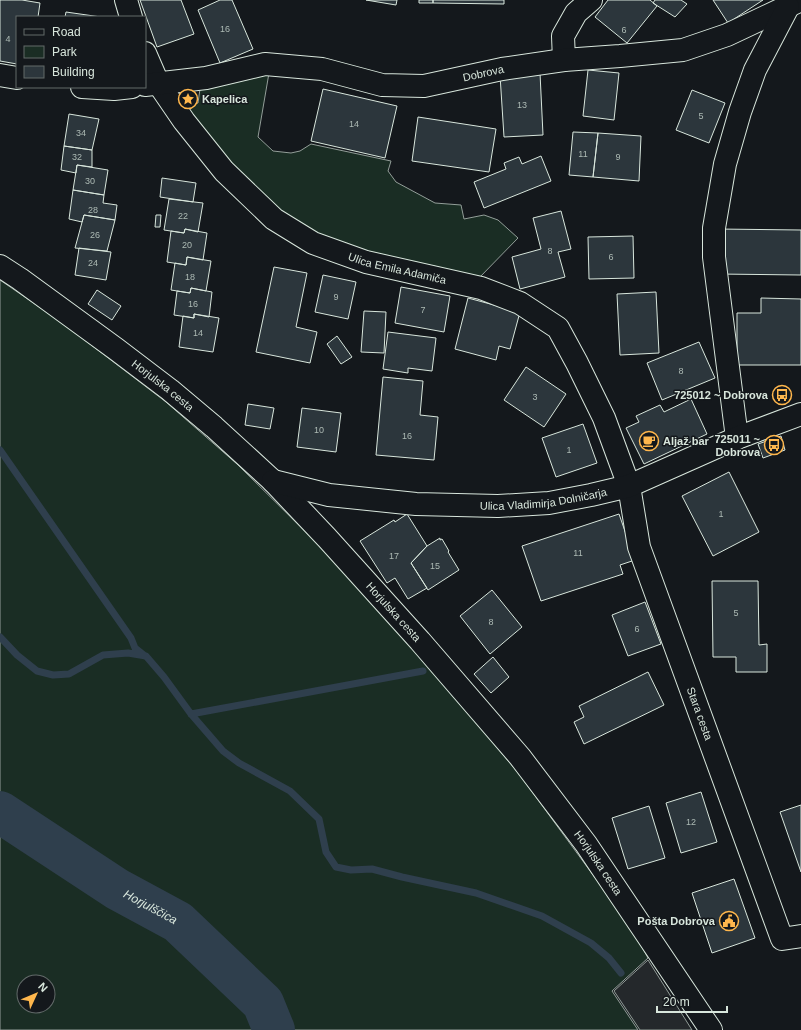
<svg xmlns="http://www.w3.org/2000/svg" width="801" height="1030" font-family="Helvetica,sans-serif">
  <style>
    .green { fill: #1a2d24; stroke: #939e99; fill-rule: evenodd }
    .parking { fill: #24282b; stroke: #939e99 }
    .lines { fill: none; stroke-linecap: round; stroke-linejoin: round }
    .stream { stroke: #2f3f4d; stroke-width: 7 }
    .river { stroke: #2f3f4d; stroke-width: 42 }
    .building { fill: #2c363c; stroke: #d8e6dc }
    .minor-casing { stroke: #d8e6dc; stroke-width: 24 }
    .minor { stroke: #14181c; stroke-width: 22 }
    .labels { text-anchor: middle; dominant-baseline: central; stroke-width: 3; stroke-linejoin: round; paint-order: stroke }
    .number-label { font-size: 9px; fill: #adbab4 }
    .street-label { font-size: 11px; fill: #d8e6dc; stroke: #14181c }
    .poi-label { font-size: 11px; font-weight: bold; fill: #d8e6dc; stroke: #14181c; text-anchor: end }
    .water-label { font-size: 12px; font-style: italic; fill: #d8e6dc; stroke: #14181c }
  </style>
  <rect width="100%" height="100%" fill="#14181c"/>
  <path class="green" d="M269 73 258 137 273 151 291 153 300 151 311 144 391 161 388 171 396 182 435 203 461 205 464 219 484 215 498 220 518 238 479 278 434 266 395 259 350 248 287 220 219 152 185 105 198 103 200 89Z
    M0 280 61 322 166 402 237 464 323 549 432 669 519 774 629 924 648 958 612 991 638 1030H0ZM24 982H48V1006H24Z"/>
  <path class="parking" d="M648 960 692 1030H640L614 991Z"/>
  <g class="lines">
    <path class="stream" d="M0 450 131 638 135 648 145 656
      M0 637 17 655 37 671 53 675 69 674 103 655 128 653 146 656 164 677 191 714 223 751 239 763 290 791 319 819 326 852 336 867 351 870 372 869 402 877 476 893 542 916 591 943 609 958 621 973
      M191 714 423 671"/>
    <path class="river" id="s1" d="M0 812 117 889 178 922 263 1003 274 1030"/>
  </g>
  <path class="building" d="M0 0H22L40 3 38 17H17V64L0 61Z
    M140 0H181L194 34 157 47Z
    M220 0H232L253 49 220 63 198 10Z
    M366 0H397L396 5Z
    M419 0H433V3H419Z
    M433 0H504V4L433 3Z
    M608 0H650L657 6 627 43 595 17Z
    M655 0H681L687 4 675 17 653 3Z
    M713 0H763L728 23Z
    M66 12 101 17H65Z
    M588 70 619 73 614 120 583 116Z
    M540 73 543 135 504 137 500 75Z
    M323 89 397 106 385 158 311 141Z
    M692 90 725 103 709 143 676 130Z
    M193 94 194 102 185 103 184 95Z
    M69 114 99 119 92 150 64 146Z
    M418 117 496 129 489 172 412 161Z
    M573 132 598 133 593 177 569 175Z
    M598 133 641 136 639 181 593 177Z
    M64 146 92 150V167L77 165 76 173 61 170Z
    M541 156 551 181 484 208 474 182 506 169 504 163 519 157 522 164Z
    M77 165 108 170 104 195 73 190Z
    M162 178 196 183 193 202 160 197Z
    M73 190 104 195 103 203 117 205 115 220 84 215 82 222 69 219Z
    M169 199 203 203 198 232 185 229 184 233 164 230Z
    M561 211 571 249 558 252 565 277 520 289 512 257 541 249 533 218Z
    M84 215 115 220 107 251 75 248Z
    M156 215H161L160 227H155Z
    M185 229 207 233 203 260 187 257 186 265 167 262 171 231 184 233Z
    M717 229 801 230V275L717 274Z
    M633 236 634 278 589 279 588 237Z
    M79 248 111 252 106 280 75 275Z
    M187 257 211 261 206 291 191 288 190 293 171 290 175 263 186 265Z
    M274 267 307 273 296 327 317 332 310 363 256 352Z
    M323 275 356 282 348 319 315 312Z
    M401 287 450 296 444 332 395 323Z
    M191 288 212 292 209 317 194 314V318L174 315 177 291 190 293Z
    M97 290 121 306 112 320 88 304Z
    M656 292 659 353 620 355 617 294Z
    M468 298 520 312 510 349 499 346 496 360 455 349Z
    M761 298 801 299V365H737V313H761Z
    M364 311 386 312 384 353 361 352Z
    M194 314 219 318 213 352 179 347 183 316 194 318Z
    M388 332 436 338 432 371 408 368V373L383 369Z
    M337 336 352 357 341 364 327 344Z
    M699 342 715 378 662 400 647 363Z
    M526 367 566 394 544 427 504 400Z
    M383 377 423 381 420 415 438 417 434 460 376 455Z
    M691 399 707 434 644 464 626 428 639 422 636 416 660 405 664 412Z
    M248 404 274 408 270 429 245 425Z
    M302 408 341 413 336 452 297 447Z
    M583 424 597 463 556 477 542 438Z
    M781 436 785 450 763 458 758 444Z
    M729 472 759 532 713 556 682 496Z
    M407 514 427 546 411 563 427 588 408 599 395 578 387 583 360 541 394 520 395 522Z
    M619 514 635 560 620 565 623 574 541 601 522 546Z
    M440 538V540L442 539 449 551 448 552 459 570 428 590 411 563 427 546Z
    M712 581H758L759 645 767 644V672H736V657H713Z
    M492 590 522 627 490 654 460 616Z
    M645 602 661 644 628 656 612 615Z
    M493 657 509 677 491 693 474 674Z
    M648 672 664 705 584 744 574 722 584 717 579 706Z
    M701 792 717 842 681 853 666 803Z
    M801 805V872L780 812Z
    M649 806 665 858 628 869 612 818Z
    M734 879 755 938 712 953 692 893Z"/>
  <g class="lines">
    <defs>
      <g id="minor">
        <path d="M126 0 131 17"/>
        <path id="s2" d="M145 53 158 83 184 121 224 171 274 219 313 243 366 262 481 288 520 303 558 328 577 363 604 418 629 486 639 547 782 939 801 936"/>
        <path d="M564 60 563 36 576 13 591 0"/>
        <path d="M0 75 17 78"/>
        <path id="s3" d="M145 85 206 78 265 64 322 69 382 85 424 86 502 69 564 60 620 56 683 50 727 35 801 0"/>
        <path d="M82 87 114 89 132 87"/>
        <path id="s4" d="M0 266 20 279 116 349 170 390 214 427 273 481 327 538 420 641 520 757 586 844 711 1030"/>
        <path d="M737 438 714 257V228L725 164 740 112 755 70 788 7"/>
        <path id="s5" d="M273 481 329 495 416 504 498 506 549 503 591 495 629 486 737 438 801 414"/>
      </g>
    </defs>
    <use href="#minor" class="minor-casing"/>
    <use href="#minor" class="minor"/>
  </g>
  <defs>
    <symbol id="sight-ring" viewBox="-11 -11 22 22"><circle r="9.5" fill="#14181c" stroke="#ffb74d" stroke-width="1.5"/><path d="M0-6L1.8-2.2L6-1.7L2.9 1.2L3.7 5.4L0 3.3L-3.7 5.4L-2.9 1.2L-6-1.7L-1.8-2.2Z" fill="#ffb74d"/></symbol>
    <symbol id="bus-ring" viewBox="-11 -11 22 22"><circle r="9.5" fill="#14181c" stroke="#ffb74d" stroke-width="1.5"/><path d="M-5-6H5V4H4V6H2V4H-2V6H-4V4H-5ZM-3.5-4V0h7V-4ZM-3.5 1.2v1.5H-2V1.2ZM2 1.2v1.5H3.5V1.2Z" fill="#ffb74d"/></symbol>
    <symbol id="cafe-ring" viewBox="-11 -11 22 22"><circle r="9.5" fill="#14181c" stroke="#ffb74d" stroke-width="1.5"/><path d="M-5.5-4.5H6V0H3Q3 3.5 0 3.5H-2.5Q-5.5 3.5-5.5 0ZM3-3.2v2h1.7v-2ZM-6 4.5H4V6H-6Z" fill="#ffb74d"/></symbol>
    <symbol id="civic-ring" viewBox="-11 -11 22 22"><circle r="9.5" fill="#14181c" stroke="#ffb74d" stroke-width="1.5"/><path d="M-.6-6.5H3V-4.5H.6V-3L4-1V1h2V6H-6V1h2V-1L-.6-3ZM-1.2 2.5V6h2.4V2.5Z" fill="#ffb74d"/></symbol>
  </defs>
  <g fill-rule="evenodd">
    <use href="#sight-ring" x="177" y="88" width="22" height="22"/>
    <use href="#bus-ring" x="771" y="384" width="22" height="22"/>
    <use href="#cafe-ring" x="638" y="430" width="22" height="22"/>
    <use href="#bus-ring" x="763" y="434" width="22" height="22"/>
    <use href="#civic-ring" x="718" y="910" width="22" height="22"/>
  </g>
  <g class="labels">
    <g class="number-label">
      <text x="225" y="29">16</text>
      <text x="624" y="30">6</text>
      <text x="8" y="39">4</text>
      <text x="522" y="105">13</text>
      <text x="701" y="116">5</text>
      <text x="354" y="124">14</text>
      <text x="81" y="133">34</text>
      <text x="583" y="154">11</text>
      <text x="77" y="157">32</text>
      <text x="618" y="157">9</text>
      <text x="90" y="181">30</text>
      <text x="93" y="210">28</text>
      <text x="183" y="216">22</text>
      <text x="95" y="235">26</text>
      <text x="187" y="245">20</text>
      <text x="550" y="251">8</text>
      <text x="611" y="257">6</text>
      <text x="93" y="263">24</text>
      <text x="190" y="277">18</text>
      <text x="336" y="297">9</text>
      <text x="193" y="304">16</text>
      <text x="423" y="310">7</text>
      <text x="198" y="333">14</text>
      <text x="681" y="371">8</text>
      <text x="535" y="397">3</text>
      <text x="319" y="430">10</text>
      <text x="407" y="436">16</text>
      <text x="569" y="450">1</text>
      <text x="721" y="514">1</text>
      <text x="578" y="553">11</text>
      <text x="394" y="556">17</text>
      <text x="435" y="566">15</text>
      <text x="736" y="613">5</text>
      <text x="491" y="622">8</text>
      <text x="637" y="629">6</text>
      <text x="691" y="822">12</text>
    </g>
    <g class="street-label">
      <text stroke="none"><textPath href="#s3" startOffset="344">Dobrova</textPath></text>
      <text stroke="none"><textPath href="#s2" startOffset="346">Ulica Emila Adamiča</textPath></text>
      <text stroke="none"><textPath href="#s4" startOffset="202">Horjulska cesta</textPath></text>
      <text stroke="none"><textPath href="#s5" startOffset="273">Ulica Vladimirja Dolničarja</textPath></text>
      <text stroke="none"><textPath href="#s4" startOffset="526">Horjulska cesta</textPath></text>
      <text stroke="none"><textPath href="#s2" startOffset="932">Stara cesta</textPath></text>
      <text stroke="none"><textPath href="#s4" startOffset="850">Horjulska cesta</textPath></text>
    </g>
    <g class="poi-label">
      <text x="202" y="99" text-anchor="start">Kapelica</text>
      <text x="768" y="395">725012 ~ Dobrova</text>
      <text x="760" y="439">725011 ~<tspan x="760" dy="13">Dobrova</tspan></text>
      <text x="663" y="441" text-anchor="start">Aljaž bar</text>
      <text x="715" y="921">Pošta Dobrova</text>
    </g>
    <g class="water-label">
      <text stroke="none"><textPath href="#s1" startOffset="178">Horjulščica</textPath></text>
    </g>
  </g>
  <rect x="16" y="16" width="130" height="72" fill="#14181c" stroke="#626a69"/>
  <rect x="24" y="29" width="20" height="6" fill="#14181c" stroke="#626a69"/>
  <text x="52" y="36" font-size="12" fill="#d8e6dc">Road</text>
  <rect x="24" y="46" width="20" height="12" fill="#1a2d24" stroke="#626a69"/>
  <text x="52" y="56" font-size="12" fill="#d8e6dc">Park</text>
  <rect x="24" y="66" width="20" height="12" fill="#2c363c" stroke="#626a69"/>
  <text x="52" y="76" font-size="12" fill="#d8e6dc">Building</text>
  <g transform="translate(36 994) rotate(46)"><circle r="19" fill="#14181c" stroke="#626a69"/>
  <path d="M0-3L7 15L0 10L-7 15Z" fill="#ffb74d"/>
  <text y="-6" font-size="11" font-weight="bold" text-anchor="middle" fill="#d8e6dc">N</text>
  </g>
  <path d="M657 1006v6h70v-6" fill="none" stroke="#d8e6dc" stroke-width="2"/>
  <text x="663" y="1006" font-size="12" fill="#d8e6dc" stroke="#14181c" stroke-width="3" paint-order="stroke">20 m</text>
</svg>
